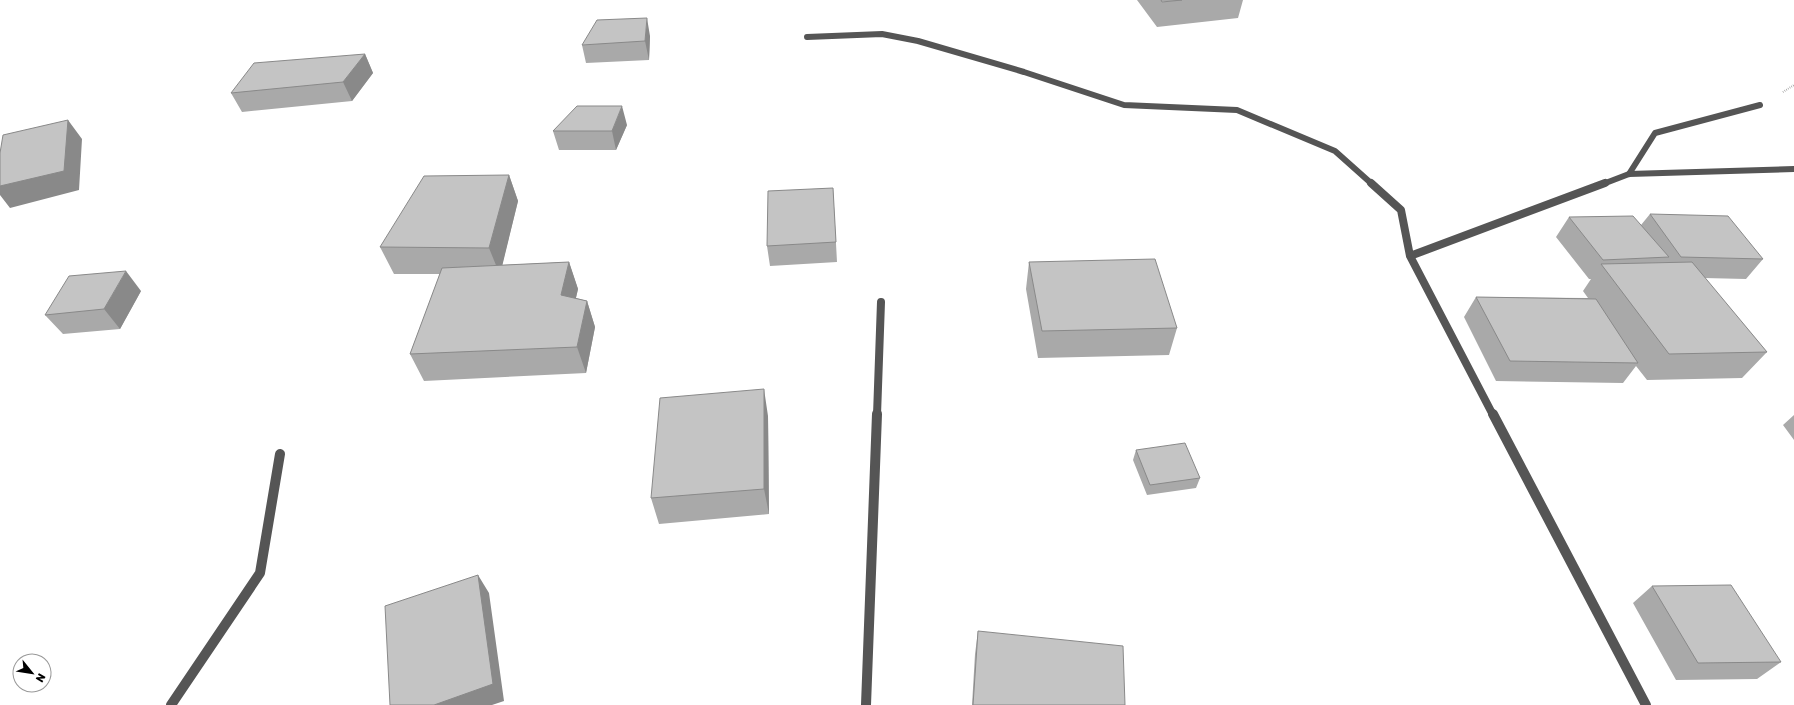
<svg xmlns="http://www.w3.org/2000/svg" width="1794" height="705" font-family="Rubik,sans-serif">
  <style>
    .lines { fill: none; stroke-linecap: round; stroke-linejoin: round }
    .path { stroke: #777; stroke-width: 2; stroke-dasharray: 0.5 1.5; stroke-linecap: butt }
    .service { stroke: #555; stroke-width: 6 }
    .minor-far2 { stroke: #555; stroke-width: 6 }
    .minor-far1 { stroke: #555; stroke-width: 8 }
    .minor { stroke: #555; stroke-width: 10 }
    .wall { fill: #a9a9a9 }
    .shaded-wall { fill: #898989 }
    .building { fill: #c4c4c4; stroke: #898989 }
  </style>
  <rect width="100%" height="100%" fill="#fff"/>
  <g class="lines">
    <path class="path" d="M1783 92 1794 85"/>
    <path class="service" d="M1629 174 1655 133 1760 105"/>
    <path class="minor-far2" d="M807 37 882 34 918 41 1024 72 1124 105 1237 110 1335 151 1372 184
      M1603 184 1629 174 1794 169"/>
    <path class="minor-far1" d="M1371 183 1401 210 1410 256 1493 415
      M1410 256 1605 183
      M877 415 881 302"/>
    <path class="minor" d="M1493 414 1646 705
      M171 705 260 573 280 454
      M866 705 877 414"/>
  </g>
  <path class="wall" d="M1137 0H1243L1238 18 1157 27Z
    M650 36 649 60 586 63 582 45Z
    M365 54 373 73 352 101 242 112 231 93Z
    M627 125 616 150H559L553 131Z
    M509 175 518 201 502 265 569 262 578 289 576 298 587 301 595 327 586 373 424 381 410 354 440 274H394L380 247Z
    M833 188 837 262 770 266 767 246Z
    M1650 214 1763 259 1746 279 1704 278 1767 352 1742 378 1647 380 1636 366 1623 383 1496 381 1464 317 1476 297 1588 298 1583 291 1591 279H1589L1556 237 1569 217 1641 225Z
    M1029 262 1177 328 1169 355 1038 358 1026 289Z
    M141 291 120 329 63 334 45 315Z
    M1794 415V440L1783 425Z
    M768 416 769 514 659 524 651 498Z
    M1136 450 1200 478 1196 488 1147 495 1133 460Z
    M1652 586 1781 662 1757 679 1676 680 1633 603Z
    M978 631 1125 705H972L975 654Z"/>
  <path class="shaded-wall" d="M647 18 650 36 649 60 645 41Z
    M365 54 373 73 352 101 343 82Z
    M622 106 627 125 616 150 612 131Z
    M68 120 82 139 79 190 10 208 0 195V186Z
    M509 175 518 201 500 275 489 248Z
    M569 262 578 289 570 322 561 295Z
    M126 271 141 291 120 329 104 309Z
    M587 301 595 327 586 373 577 347Z
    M764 389 768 416 769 514 764 489Z
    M478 575 489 593 504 701 492 705H434Z"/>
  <path class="building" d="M1161 0H1182L1162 2Z
    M647 18 645 41 582 45 597 20Z
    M365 54 343 82 231 93 254 63Z
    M577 106H622L612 131H553Z
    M68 120 64 171 0 186V153L3 135Z
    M509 175 489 248 380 247 424 176Z
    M833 188 836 242 767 246 768 191Z
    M1650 214 1728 216 1763 259 1681 257Z
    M1633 216 1669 257 1603 260 1569 217Z
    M1155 259 1177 328 1042 331 1029 262Z
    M569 262 561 295 587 301 577 347 410 354 442 268Z
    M1692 262 1767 352 1669 354 1601 264Z
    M126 271 104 309 45 315 69 276Z
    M1476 297 1596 299 1638 363 1510 361Z
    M764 389V489L651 498 660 398Z
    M1185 443 1200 478 1150 485 1136 450Z
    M478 575 493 684 434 705H390L385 606Z
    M1731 585 1781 662 1698 663 1652 586Z
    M978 631 1123 646 1125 705H973Z"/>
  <g transform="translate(32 673) rotate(120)"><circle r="19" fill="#ffffff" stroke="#999999"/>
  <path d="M0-3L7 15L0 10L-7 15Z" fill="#000000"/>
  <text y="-6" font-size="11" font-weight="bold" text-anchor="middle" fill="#000000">N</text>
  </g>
</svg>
